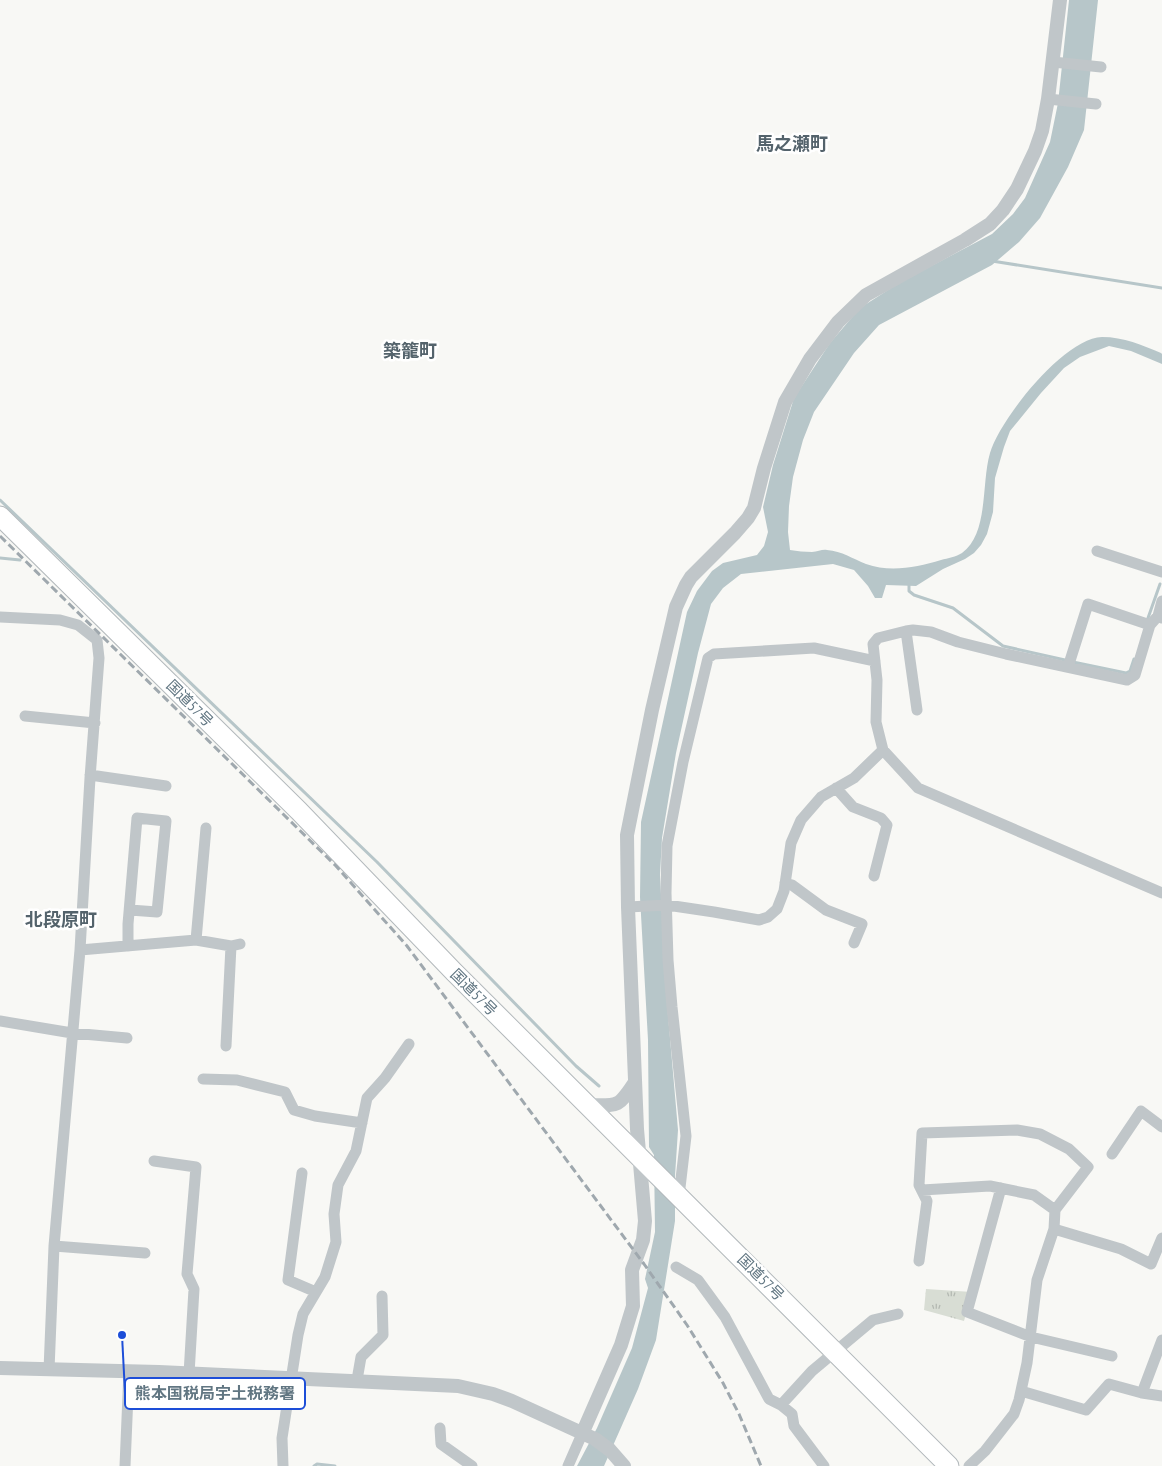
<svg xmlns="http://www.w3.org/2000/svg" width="1162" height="1466" font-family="'PT Sans Narrow','Noto Sans JP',sans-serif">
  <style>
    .park { fill: url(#park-tufts) }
    .water { fill: #b7c6c9 }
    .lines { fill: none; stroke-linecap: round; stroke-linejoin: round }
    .stream { stroke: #b7c6c9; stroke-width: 3 }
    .trunk-casing { stroke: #b3b9bc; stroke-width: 21 }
    .minor { stroke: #c0c6c9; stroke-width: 11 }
    .tertiary { stroke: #c0c6c9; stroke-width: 14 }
    .trunk { stroke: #fff; stroke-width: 19 }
    .rail { stroke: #9fa8ae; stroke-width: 3; stroke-dasharray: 8 4; stroke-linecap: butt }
    .labels { text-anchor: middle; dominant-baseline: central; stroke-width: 5; stroke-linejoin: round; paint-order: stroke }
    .street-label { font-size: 15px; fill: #617682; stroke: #fff }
    .quarter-label { font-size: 18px; font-weight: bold; fill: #54636c; stroke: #fff }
    .leader { fill: none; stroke: #1d4ed8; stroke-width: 2 }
    .callout-dot { fill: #1d4ed8; stroke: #fff; stroke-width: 2 }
    .callout { fill: #fff; stroke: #1d4ed8; stroke-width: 2 }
    .callout-label { font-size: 16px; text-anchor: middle; font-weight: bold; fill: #617682 }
  </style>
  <defs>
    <pattern id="park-tufts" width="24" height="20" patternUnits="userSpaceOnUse" patternTransform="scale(1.25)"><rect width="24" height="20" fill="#d8ddd4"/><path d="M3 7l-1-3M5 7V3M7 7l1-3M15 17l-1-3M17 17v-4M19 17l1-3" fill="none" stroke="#b3b8b1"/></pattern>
  </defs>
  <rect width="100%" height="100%" fill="#f8f8f5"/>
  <path class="park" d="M926 1289 972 1292 964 1321 924 1310Z"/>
  <path class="water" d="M1069 0H1098L1084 130 1068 167 1040 218 1019 242 992 265 879 325 854 353 814 412 803 440 793 477 789 506 788 532 790 550C797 551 805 552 812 552 818 552 822 549 827 550 842 551 853 559 866 564 891 573 917 567 941 560 948 558 956 557 962 553 989 533 981 484 990 453 1000 419 1064 338 1102 337 1124 337 1142 345 1161 353L1162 354V364L1131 351 1109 346 1080 357 1064 368 1041 393 1010 431 1004 447 995 478 993 512 987 534 981 545 974 553 965 559 943 569 916 586 886 585 882 598H875L868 586 854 570 833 564 741 574 723 588 711 604 698 653 676 753 662 838 660 875 666 992 678 1130 675 1176V1221L656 1340 638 1389 604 1466H577L597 1428 632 1348 648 1288 645 1279 655 1232 654 1155 649 1147 648 1040 640 897 641 822 687 612 697 591 712 571 723 563 757 555 764 546 768 532 763 507 773 465 794 398 830 343 860 308 899 283 992 234 1013 214 1025 198 1050 142 1058 103Z"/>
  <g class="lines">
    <path class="stream" d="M992 261 1162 288
      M0 500 377 862 576 1066 599 1086
      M0 558 20 560
      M909 583V591L914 595 953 608 1003 646 1065 660
      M1148 618 1160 584
      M1073 662 1126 673 1130 671 1134 659
      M314 1466 317 1464 335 1466"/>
    <defs>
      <path id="trunk" d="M0 516 299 811 454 972 949 1466"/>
    </defs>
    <use href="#trunk" class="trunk-casing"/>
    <path class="minor" d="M1053 62 1101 67
      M1048 99 1096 104
      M1097 551 1162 572
      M1158 616 1162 601
      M0 617 60 620 78 625 97 640 99 658 90 778 80 950 54 1246 49 1370
      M1162 618 1158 616 1150 625 1135 675 1127 680 1006 654 958 642 931 632 913 630 906 631 878 638 873 644 877 680 876 722 883 750 918 788 1162 893
      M906 631 917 710
      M1068 667 1088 604 1150 625
      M25 716 95 723
      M90 775 166 786
      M836 788 853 807 881 818 887 825 874 876
      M785 883 792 885 826 910 862 924 854 943
      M628 907 667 905 714 912 759 920 768 917 777 909 784 891 791 843 801 820 821 797 854 778 883 750
      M196 940 206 828
      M128 946V924L137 818 166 821 157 912 130 910
      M80 950 196 940 231 946 240 944
      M0 1021 72 1033 127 1038
      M226 1046 231 946
      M203 1079 237 1080 285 1092 294 1110 315 1116 362 1123
      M1112 1154 1141 1111 1162 1127
      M154 1161 196 1167 187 1274 194 1289 189 1374
      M302 1173 288 1280 316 1292
      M1001 1188 967 1312 1031 1337 1112 1356
      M922 1190 990 1186 1034 1195 1055 1210
      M679 1196 686 1136 672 1007 668 960 666 893 667 846 683 762 708 658 714 654 814 648 875 661
      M1054 1229 1121 1249 1151 1264 1162 1238
      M54 1246 145 1253
      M919 1261 927 1201 919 1185 922 1133 1017 1130 1040 1134 1069 1149 1088 1167 1055 1210 1054 1229 1037 1280 1027 1363 1019 1400 1014 1414 985 1451 969 1466
      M676 1267 698 1280 725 1317 769 1399 781 1405 792 1414 794 1426 824 1466
      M1162 1340 1142 1393 1162 1396
      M357 1380 361 1357 383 1335 382 1296
      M1021 1391 1086 1410 1109 1384 1142 1393
      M781 1405 812 1371 873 1320 898 1314
      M440 1428 441 1444 472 1466
      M125 1466 129 1371
      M283 1466 282 1438 298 1335 303 1314 325 1277 336 1242 334 1214 338 1185 356 1151 367 1098 385 1078 409 1044
      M568 1466 582 1434"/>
    <path class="tertiary" d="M587 1105C618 1106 618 1108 635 1082
      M0 1368 159 1372 458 1386 493 1394 512 1401 595 1439 610 1450 624 1466
      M582 1434 621 1345 633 1306 632 1270 643 1240 645 1221 637 1129 628 907 627 835 652 710 676 607 686 585 691 577 735 533 748 518 754 508 764 468 785 402 810 359 838 322 866 295 965 240 990 224 1003 210 1017 189 1035 151 1042 131 1048 99 1060 0"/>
    <use href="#trunk" class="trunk"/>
    <path class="rail" d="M0 536 336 866 407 946 644 1264 687 1325 723 1383 739 1414 761 1466"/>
  </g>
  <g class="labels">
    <g class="street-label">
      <text transform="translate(190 703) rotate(45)">国道57号</text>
      <text transform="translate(474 992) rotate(45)">国道57号</text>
      <text transform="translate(761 1277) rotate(45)">国道57号</text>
    </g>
    <g class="quarter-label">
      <text x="792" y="143">馬之瀬町</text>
      <text x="410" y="350">築籠町</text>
      <text x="61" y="919">北段原町</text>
    </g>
  </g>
  <path class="leader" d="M122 1335L125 1393"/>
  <circle class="callout-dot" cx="122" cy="1335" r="5"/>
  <rect class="callout" x="125" y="1378" width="180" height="31" rx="5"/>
  <g class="callout-label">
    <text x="215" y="1399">熊本国税局宇土税務署</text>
  </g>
</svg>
